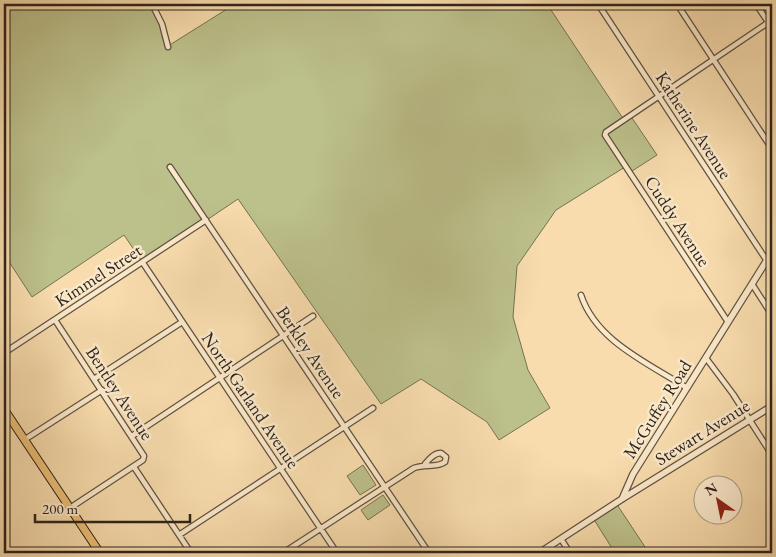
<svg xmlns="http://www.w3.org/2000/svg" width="776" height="557" font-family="'EB Garamond',serif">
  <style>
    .green { fill: #bcc08b; stroke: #747254 }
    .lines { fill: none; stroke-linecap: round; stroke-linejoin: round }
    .minor-casing { stroke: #605240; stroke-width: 7 }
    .tertiary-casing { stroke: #605240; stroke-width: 8 }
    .primary-casing { stroke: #2d241c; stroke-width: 9 }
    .minor { stroke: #fae8ca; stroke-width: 4.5 }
    .tertiary { stroke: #fae8ca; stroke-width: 5.5 }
    .primary { stroke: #ecbe76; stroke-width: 7 }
    .labels { text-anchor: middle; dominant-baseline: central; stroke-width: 5; stroke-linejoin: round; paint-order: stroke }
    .street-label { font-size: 18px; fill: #2d241c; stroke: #fae8ca }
  </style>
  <rect width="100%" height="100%" fill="#f8dcad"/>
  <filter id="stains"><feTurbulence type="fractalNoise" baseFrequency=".004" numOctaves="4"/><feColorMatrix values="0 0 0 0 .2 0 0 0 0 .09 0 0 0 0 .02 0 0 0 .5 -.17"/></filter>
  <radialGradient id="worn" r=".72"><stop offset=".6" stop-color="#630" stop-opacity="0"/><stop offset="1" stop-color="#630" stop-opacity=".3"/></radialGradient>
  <path class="green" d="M4 4H152L156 12 168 46 235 4H547L624 120 630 115 657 155 629 173 625 167 556 210 517 266 513 317 528 370 550 408 499 440 487 422 421 379 381 404 238 199 143 263 124 235 32 297 4 254Z
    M363 465 376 485 360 495 347 476Z
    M383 495 390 505 368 520 361 510Z
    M616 503 649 553H615L593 518Z"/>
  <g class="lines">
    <defs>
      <path id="minor" d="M152 4 162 24 168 47
        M598 4 767 261
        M677 4 772 149
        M756 4 772 28
        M170 167 429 553
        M143 263 337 553
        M752 284 772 315
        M581 295C596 341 648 363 687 388
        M55 320 144 456 143 460 70 508
        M728 322 605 135 606 132 772 20
        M4 353 206 220
        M706 358 733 394 772 455
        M94 379 182 322
        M132 436 313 316
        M24 440 102 390
        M134 467 191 553
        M179 535 373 408
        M561 539 570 553
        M283 553 414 468C426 464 437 468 445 462L446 457 441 453C434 453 429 459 425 464"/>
      <path id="tertiary" d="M622 499 633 474 772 252
        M539 553 622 499 772 406"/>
      <path id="primary" d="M4 409 100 553"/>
    </defs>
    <use href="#minor" class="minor-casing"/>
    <use href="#tertiary" class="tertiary-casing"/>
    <use href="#primary" class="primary-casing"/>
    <use href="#minor" class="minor"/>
    <use href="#tertiary" class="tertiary"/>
    <use href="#primary" class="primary"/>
  </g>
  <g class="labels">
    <g class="street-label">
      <text transform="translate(694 125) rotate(57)">Katherine Avenue</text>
      <text transform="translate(678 221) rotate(57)">Cuddy Avenue</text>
      <text transform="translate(98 275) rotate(-33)">Kimmel Street</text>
      <text transform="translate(311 352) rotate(56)">Berkley Avenue</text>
      <text transform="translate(120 393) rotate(57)">Bentley Avenue</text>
      <text transform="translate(251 400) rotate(56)">North Garland Avenue</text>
      <text transform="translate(657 409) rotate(-58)">McGuffey Road</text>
      <text transform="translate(702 432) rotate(-32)">Stewart Avenue</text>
    </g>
  </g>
  <rect width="776" height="557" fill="none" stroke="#f8dcad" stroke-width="20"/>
  <rect x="5" y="5" width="766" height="547" fill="none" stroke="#2d241c" stroke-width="2.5"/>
  <rect x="10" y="10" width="756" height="537" fill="none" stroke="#2d241c"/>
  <g transform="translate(718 500) rotate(327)"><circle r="24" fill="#fae8ca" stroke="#a89a84"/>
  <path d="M0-4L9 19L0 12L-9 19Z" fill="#8f2418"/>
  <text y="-8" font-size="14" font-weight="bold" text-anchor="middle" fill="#2d241c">N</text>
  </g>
  <path d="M35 514v8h155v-8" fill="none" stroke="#2d241c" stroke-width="2.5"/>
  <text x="42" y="514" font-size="15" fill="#2d241c" stroke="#fae8ca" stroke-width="4" paint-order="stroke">200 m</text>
  <rect width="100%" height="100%" filter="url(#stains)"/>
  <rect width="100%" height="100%" fill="url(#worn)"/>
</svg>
